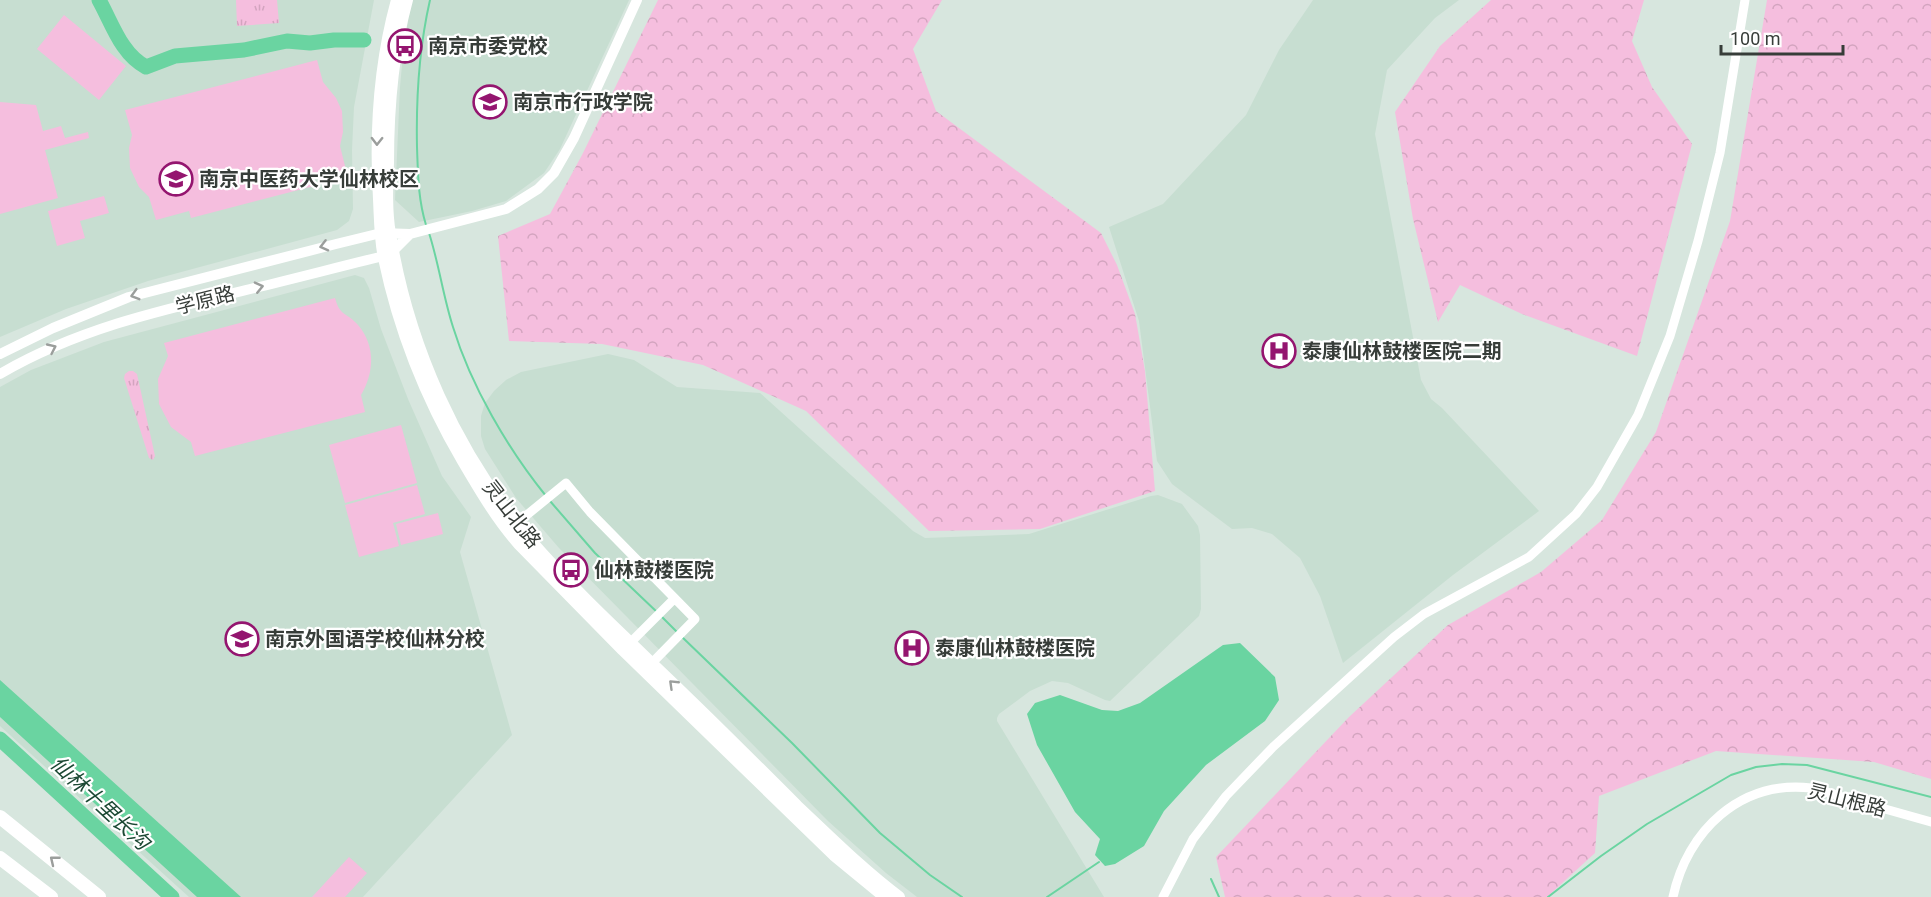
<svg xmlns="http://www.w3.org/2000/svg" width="1931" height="897" font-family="Roboto,'Noto Sans SC',sans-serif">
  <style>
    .built { fill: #c7ded1 }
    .grass { fill: url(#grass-tufts) }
    .forest { fill: url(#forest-crowns) }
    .garden { fill: #f5bede }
    .water { fill: #6ad4a1 }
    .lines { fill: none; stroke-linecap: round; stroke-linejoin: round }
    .stream { stroke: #6ad4a1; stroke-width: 2 }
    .river { stroke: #6ad4a1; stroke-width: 15 }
    .minor { stroke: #fff; stroke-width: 9 }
    .tertiary { stroke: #fff; stroke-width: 10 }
    .secondary { stroke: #fff; stroke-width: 12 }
    .primary { stroke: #fff; stroke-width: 14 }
    .oneway { stroke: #9b9e9c }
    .labels { text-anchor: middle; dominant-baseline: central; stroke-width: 4.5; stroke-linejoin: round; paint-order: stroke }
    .poi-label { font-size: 20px; font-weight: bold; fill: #373d39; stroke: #fff; text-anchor: start }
    .street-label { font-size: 20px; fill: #373d39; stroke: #fff }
    .water-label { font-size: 21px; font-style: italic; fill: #1c4934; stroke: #fff }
  </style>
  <defs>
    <pattern id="grass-tufts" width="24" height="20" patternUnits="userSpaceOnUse" patternTransform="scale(1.5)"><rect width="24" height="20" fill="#f5bede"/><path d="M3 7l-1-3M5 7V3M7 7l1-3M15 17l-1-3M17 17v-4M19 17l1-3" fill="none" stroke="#d3a4bf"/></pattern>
    <pattern id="forest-crowns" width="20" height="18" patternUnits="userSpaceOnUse" patternTransform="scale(1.5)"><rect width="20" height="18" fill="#f5bede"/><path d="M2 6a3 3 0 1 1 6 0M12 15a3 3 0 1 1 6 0" fill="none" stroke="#d3a4bf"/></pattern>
  </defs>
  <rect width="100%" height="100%" fill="#d7e6de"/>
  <path class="built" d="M0 0H374L354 107 352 150 353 209 349 221 337 230 148 281 66 309 0 337Z
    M412 0H629L560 149 544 173 506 201 472 211 419 222 395 200 400 87 404 43Z
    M1313 0H1459L1435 18 1387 70 1375 134 1421 380 1431 399 1442 408 1539 511 1453 575 1343 663 1320 596 1300 558 1272 534 1252 528 1232 529 1172 484 1157 461 1139 321 1109 227 1163 204 1246 115 1279 50Z
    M355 275 364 278 369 288 381 329 408 399 442 476 471 517 460 552 512 735 363 897H189L0 726V387L31 370 104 342Z
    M608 354 634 360 677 387 760 393 913 531 925 538 1029 534 1151 496 1158 495 1182 504 1198 526 1200 535 1201 609 1199 616 1110 701 1105 700 1068 683 1052 681 1030 691 999 714 997 718V721L1104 897H917L886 873 828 821 559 548 516 498 485 449 481 436V416L485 403 494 391 506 380 521 372Z"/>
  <path class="grass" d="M236 0H277L279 23 237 26Z
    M129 371H133L137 374 155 456 153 460 149 458 124 378 125 374Z"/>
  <path class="forest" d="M658 0H942L913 49 936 111 1101 233 1117 265 1135 314 1145 371 1155 491 1040 529 929 531 806 411 703 365 602 344 509 341 498 236 550 214 582 155Z
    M1491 0H1644L1632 41 1652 87 1692 144 1637 356 1522 314 1460 285 1438 322 1413 219 1395 112 1440 46Z
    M1767 0H1931V779L1874 762 1716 751 1599 796 1595 853 1547 897H1225L1216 857 1349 717 1448 625 1541 572 1602 520 1656 432 1730 221Z"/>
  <path class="garden" d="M64 15 126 66 99 100 37 49Z
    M317 60 323 82 336 98 342 111 343 132 340 146 346 170 313 178 314 186 191 218 189 211 156 220 149 197 139 187 130 168 129 148 132 135 125 110Z
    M0 102 36 105 43 131 61 126 65 138 88 132 89 138 45 150 58 198 0 214Z
    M104 196 109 213 80 221 85 238 57 246 48 211Z
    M335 298C340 317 347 312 358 325 376 346 374 373 361 395L365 412 195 456 191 442 171 427 159 404 158 379 168 356 164 343Z
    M401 425 417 483 345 503 329 445Z
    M417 485 425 514 393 523 399 546 359 557 345 505Z
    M438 513 443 534 401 545 396 524Z
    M349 857 367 873 345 897H312Z"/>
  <path class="water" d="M1240 643 1275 677 1279 700 1265 721 1206 765 1164 811 1144 846 1115 864 1105 866 1095 855 1100 839 1075 812 1037 745 1027 714 1035 703 1060 695 1102 710 1118 711 1140 703 1223 645Z
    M0 680 241 897H197L0 717Z"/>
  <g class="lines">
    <path class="stream" d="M426 225C418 199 418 174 417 147 416 98 419 48 430 0
      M429 233C439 264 443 296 453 327 471 386 508 449 546 496
      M550 501 595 553 658 613
      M662 617 677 632
      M681 636 792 743 880 833 930 875 962 897
      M1211 879 1219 897
      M1047 897 1099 862
      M1548 897 1601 856 1647 824 1731 775 1756 767 1782 764 1807 765 1931 797"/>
    <path class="river" d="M99 0C112 23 121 54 146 67L175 56 244 50 287 41 310 43 334 40H364
      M0 739 172 897"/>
    <path class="minor" d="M515 520 528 514 566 483 590 512 695 619 648 667
      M627 646 674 599
      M1163 897 1193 839 1226 796 1273 747 1394 637 1424 614 1529 557 1576 514 1597 487 1638 415 1670 336 1698 241 1720 153 1745 0
      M1673 897C1687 831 1740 780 1811 788 1823 790 1835 795 1846 798 1875 806 1903 814 1931 822"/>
    <path class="tertiary" d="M0 354 53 328 129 297 336 244 381 233 410 234 506 209 538 189 554 173 574 138 637 0
      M0 374C80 327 170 308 259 287 301 277 342 266 384 256L394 250 410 234"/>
    <path class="secondary" d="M397 0C379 65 375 132 379 199 380 219 380 239 384 258 399 330 426 398 463 461 480 490 497 519 519 544L623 650 834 855 885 897
      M407 0C392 54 388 107 388 163 387 186 386 211 390 234 408 345 456 453 529 539 580 598 640 651 696 706 730 739 763 772 797 806 830 837 863 870 899 897"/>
    <path class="primary" d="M0 817 99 897
      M0 858 51 897"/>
  </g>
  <defs><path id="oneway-chevron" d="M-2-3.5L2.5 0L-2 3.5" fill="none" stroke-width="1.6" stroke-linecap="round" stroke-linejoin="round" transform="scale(1.5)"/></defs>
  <g class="oneway">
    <use href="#oneway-chevron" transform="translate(377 141) rotate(91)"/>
    <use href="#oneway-chevron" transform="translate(324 246) rotate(166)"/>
    <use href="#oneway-chevron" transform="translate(259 287) rotate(-13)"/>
    <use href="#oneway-chevron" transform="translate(135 295) rotate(164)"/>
    <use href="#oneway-chevron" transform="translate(52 348) rotate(-25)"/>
    <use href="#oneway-chevron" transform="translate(673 684) rotate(-136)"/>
    <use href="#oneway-chevron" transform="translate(54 860) rotate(-141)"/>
  </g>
  <defs>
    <symbol id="bus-ring" viewBox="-11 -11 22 22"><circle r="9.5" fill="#fff" stroke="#94156f" stroke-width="1.5"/><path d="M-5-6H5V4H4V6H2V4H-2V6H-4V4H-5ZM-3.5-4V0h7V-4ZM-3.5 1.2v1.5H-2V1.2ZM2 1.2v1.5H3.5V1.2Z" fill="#94156f"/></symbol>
    <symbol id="school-ring" viewBox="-11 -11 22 22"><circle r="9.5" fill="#fff" stroke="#94156f" stroke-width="1.5"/><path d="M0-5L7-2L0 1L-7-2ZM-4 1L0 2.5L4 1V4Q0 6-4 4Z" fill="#94156f"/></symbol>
    <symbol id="university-ring" viewBox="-11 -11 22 22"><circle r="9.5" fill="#fff" stroke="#94156f" stroke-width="1.5"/><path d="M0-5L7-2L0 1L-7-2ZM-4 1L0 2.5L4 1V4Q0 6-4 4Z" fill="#94156f"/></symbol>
    <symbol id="hospital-ring" viewBox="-11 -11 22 22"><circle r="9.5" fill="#fff" stroke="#94156f" stroke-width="1.5"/><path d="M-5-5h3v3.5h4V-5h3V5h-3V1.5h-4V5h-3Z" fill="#94156f"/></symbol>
  </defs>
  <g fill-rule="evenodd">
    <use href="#bus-ring" x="386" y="27" width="38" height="38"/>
    <use href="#school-ring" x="471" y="83" width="38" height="38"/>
    <use href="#university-ring" x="157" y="160" width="38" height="38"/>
    <use href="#hospital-ring" x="1260" y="332" width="38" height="38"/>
    <use href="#bus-ring" x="552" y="551" width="38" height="38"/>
    <use href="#school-ring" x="223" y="620" width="38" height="38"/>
    <use href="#hospital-ring" x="893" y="629" width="38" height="38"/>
  </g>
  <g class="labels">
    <g class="poi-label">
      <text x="428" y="46">南京市委党校</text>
      <text x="513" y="102">南京市行政学院</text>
      <text x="199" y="179">南京中医药大学仙林校区</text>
      <text x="1302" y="351">泰康仙林鼓楼医院二期</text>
      <text x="594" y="570">仙林鼓楼医院</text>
      <text x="265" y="639">南京外国语学校仙林分校</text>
      <text x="935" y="648">泰康仙林鼓楼医院</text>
    </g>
    <g class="street-label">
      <text transform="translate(205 300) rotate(-14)">学原路</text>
      <text transform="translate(512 514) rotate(52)">灵山北路</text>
      <text transform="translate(1847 800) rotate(14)">灵山根路</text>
    </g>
    <g class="water-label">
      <text transform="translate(100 803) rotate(43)">仙林十里长沟</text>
    </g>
  </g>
  <path d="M1721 45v9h122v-9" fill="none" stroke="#373d39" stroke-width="3"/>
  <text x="1730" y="45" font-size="18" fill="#373d39" stroke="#ffffff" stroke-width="4.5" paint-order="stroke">100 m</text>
</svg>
